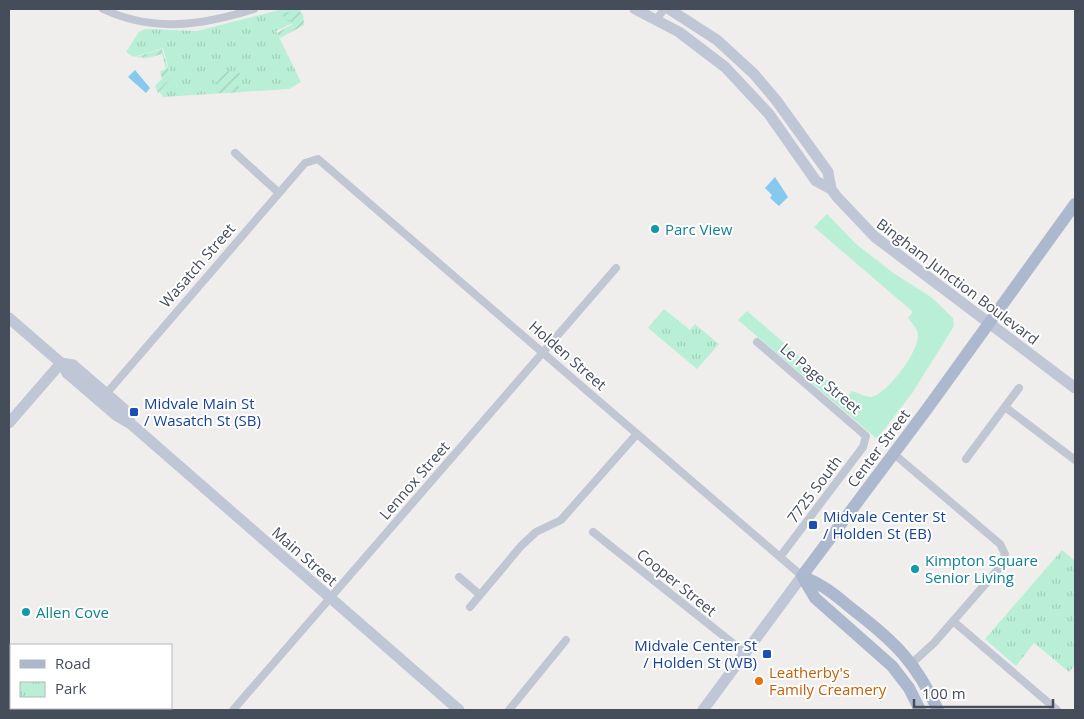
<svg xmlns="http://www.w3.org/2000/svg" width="1084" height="719" font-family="'Open Sans',sans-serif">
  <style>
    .grass { fill: #b9efd6 }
    .park { fill: url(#park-tufts) }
    .garden { fill: url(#garden-furrows) }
    .water { fill: #85c9ee }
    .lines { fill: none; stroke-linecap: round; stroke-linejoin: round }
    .street { stroke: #c0c7d3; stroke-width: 8 }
    .secondary { stroke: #bfc7d7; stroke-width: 11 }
    .primary { stroke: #acb8cd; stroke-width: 12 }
    .culture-dot { fill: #0f9aa8; stroke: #fff; stroke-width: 2 }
    .transit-dot { fill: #1a4fb4; stroke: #fff; stroke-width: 2 }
    .food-dot { fill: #e8710a; stroke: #fff; stroke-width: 2 }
    .labels { text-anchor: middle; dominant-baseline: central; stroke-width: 4; stroke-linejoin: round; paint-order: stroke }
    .culture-label { font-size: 15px; fill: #0d838f; stroke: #fff; text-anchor: start }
    .street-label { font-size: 15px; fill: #454d5b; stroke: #fff }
    .transit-label { font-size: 15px; fill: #164399; stroke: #fff; text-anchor: start }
    .food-label { font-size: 15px; fill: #c56008; stroke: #fff; text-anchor: start }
  </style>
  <defs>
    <pattern id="park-tufts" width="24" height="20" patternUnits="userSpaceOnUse" patternTransform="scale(1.25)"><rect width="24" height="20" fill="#b9efd6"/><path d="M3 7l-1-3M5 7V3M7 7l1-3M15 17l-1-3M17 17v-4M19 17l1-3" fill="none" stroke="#a0cfba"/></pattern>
    <pattern id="garden-furrows" width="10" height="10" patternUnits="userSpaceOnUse" patternTransform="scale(1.25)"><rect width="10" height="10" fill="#b9efd6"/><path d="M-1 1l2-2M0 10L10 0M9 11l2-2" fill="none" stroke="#a0cfba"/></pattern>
  </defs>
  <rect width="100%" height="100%" fill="#f0eded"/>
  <path class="grass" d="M827 214 856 244 892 272 931 297 953 318 954 326 913 392 877 439 738 320 747 311 847 397 852 391C858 393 865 397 871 397 887 395 920 350 918 334 917 328 912 323 908 318L913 312 814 227Z"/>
  <path class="park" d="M283 9H300L303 18 276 31 301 82 289 89 163 97 159 91 171 78 163 48 134 57 126 52 139 32 145 29 197 31Z
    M664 309 690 330 695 324 719 344 697 369 648 328Z
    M1062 550 1075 561V665L1069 672 1034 643 1016 666 985 639Z"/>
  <path class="garden" d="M296 10 303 14 304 25 280 38 277 33 293 24 281 14Z
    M162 49 171 78 158 93 155 86 162 79 160 71 166 69 162 54 148 58 136 57Z
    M225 71 240 73 237 84 242 92 219 93 214 78Z"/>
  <path class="water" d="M135 70 150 88 146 93 128 77Z
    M775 177 788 197 779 206 770 198 772 195 765 188Z"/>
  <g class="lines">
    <path class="street" d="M103 9C154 33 203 25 254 9
      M657 19 664 9
      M235 153 279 193
      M757 342 866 436 863 447 780 557
      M106 394 305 163 318 159 802 576
      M1005 407 1075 460
      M894 454 1000 544 1005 554 1001 566 934 643 912 663
      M966 459 1019 388
      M593 532 745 653
      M459 577 479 594
      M470 607 521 546 536 532 561 520 636 435
      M953 621 1057 710
      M233 710 616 268
      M509 710 566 640"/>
    <path class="secondary" d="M635 9 679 32 725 67 769 114 816 181 831 189
      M669 9 717 40 754 74 776 100 828 172 831 189 837 197 875 237 1075 388
      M9 318 61 363 67 373 117 416 131 424 459 710
      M61 363 73 365 124 409 131 424
      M9 423 61 363
      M703 710 802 576"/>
    <path class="primary" d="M802 576 927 409 1075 204
      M802 576C826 586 836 596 856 612 896 643 916 663 938 710
      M802 576 815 598 892 666 909 688 920 710"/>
  </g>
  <g class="culture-dot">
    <circle cx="655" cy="229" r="5"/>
    <circle cx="915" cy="569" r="5"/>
    <circle cx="26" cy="612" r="5"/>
  </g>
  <g class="transit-dot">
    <rect x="129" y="407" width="10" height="10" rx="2.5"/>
    <rect x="808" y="520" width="10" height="10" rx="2.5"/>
    <rect x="762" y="649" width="10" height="10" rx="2.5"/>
  </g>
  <circle class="food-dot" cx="759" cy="681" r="5"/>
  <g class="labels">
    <g class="culture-label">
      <text x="665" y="229">Parc View</text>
      <text x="925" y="560">Kimpton Square<tspan x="925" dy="17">Senior Living</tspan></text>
      <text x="36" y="612">Allen Cove</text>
    </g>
    <g class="street-label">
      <text transform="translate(197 265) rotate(-49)">Wasatch Street</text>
      <text transform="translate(958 281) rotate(37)">Bingham Junction Boulevard</text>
      <text transform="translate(568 355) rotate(41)">Holden Street</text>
      <text transform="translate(821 378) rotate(40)">Le Page Street</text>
      <text transform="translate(878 448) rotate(-53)">Center Street</text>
      <text transform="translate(414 480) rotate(-49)">Lennox Street</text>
      <text transform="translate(814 489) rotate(-53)">7725 South</text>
      <text transform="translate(305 556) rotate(41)">Main Street</text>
      <text transform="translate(677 582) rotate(39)">Cooper Street</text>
    </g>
    <g class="transit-label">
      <text x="144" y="403">Midvale Main St<tspan x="144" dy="17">/ Wasatch St (SB)</tspan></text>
      <text x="823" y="516">Midvale Center St<tspan x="823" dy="17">/ Holden St (EB)</tspan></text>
      <text x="757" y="645" text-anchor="end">Midvale Center St<tspan x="757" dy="17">/ Holden St (WB)</tspan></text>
    </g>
    <g class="food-label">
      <text x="769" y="672">Leatherby's<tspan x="769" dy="17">Family Creamery</tspan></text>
    </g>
  </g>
  <rect width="1084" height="719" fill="none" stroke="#454d5b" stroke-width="20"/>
  <rect x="10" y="644" width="162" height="65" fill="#ffffff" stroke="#b5b8bd"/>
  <rect x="20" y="660" width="25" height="8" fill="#acb8cd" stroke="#b5b8bd"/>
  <text x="55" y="669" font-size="15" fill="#454d5b">Road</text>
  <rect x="20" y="682" width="25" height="15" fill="url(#park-tufts)" stroke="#b5b8bd"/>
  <text x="55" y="694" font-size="15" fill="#454d5b">Park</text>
  <path d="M914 699v8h139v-8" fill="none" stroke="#454d5b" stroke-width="2.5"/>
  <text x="922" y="699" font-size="15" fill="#454d5b" stroke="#ffffff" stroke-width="4" paint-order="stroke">100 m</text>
</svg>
